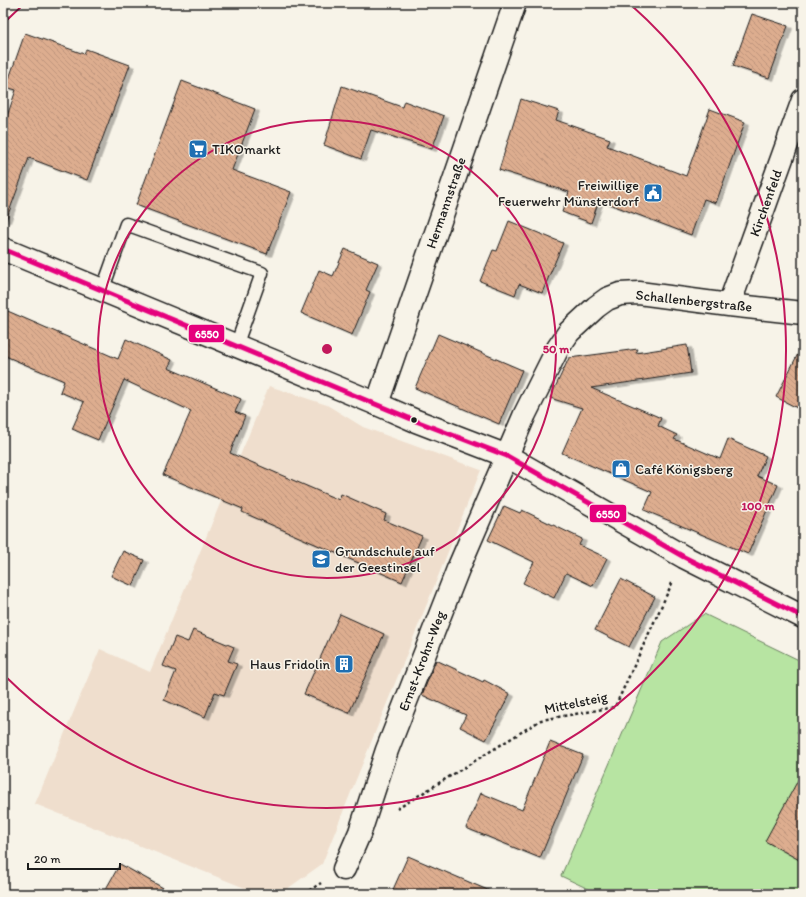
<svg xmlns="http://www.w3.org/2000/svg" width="806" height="897" font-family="Itim,sans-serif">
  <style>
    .built { fill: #efdecd }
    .park { fill: #b7e4a2; stroke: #6a805f }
    .building { fill: url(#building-back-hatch); stroke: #1c1c1c; filter: url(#shadow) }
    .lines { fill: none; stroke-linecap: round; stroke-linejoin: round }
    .service-casing { stroke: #1c1c1c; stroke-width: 15 }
    .minor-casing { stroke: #1c1c1c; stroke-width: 25 }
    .tertiary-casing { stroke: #1c1c1c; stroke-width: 25 }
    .path { stroke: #1c1c1c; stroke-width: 2.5; stroke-dasharray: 3 3; stroke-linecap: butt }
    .service { stroke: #f7f3e8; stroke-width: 12 }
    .minor { stroke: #f7f3e8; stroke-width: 22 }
    .tertiary { stroke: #f7f3e8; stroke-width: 22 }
    .bus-1-casing { stroke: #f7f3e8; stroke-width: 8 }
    .bus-1 { stroke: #e5007d; stroke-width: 5 }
    .ring { fill: none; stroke: #c2185b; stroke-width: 2 }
    .bus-dot { fill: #1c1c1c; stroke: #f7f3e8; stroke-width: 1.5 }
    .labels { text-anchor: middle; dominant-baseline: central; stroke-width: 3; stroke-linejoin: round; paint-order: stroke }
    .poi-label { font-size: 14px; fill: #1c1c1c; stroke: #f7f3e8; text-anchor: start }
    .street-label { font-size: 14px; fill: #1c1c1c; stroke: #f7f3e8 }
    .centre { fill: #c2185b; stroke: #f7f3e8; stroke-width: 2 }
    .ring-label { font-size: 12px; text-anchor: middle; font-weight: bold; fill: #c2185b; stroke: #f7f3e8; stroke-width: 3; stroke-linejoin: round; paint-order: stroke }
    .line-badge { stroke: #f7f3e8; stroke-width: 1.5 }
    .badge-label { font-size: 11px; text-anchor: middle; font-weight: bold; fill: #fff }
  </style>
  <defs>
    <pattern id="building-back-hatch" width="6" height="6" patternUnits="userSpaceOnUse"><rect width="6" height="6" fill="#ddad8f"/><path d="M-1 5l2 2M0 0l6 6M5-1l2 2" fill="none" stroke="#bd947b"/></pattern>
    <filter id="shadow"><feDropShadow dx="4.5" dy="2.5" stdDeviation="0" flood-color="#0004"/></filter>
  </defs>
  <rect width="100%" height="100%" fill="#f7f3e8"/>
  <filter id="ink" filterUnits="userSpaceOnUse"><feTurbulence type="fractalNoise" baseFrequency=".025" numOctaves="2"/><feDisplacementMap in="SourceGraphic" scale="8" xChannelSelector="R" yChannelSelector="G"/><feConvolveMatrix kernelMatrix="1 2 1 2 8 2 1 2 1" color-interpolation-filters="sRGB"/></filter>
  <g filter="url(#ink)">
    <path class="built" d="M269 386 327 405 363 427 481 470 322 864 280 894H260L35 804 100 649 150 672Z"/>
    <path class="park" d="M704 614 803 662V894H599L561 876 662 642Z"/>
    <path class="building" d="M752 14 788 26 769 78 733 66Z
      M25 33 84 54 86 49 130 65 87 180 29 158 6 220H3V128L16 90 6 87Z
      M182 81 255 109 232 170 291 192 267 254 136 205Z
      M342 86 402 107 404 101 444 116 432 149 371 130 361 159 324 145Z
      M521 99 559 111 556 120 610 139 607 146 686 176 710 109 745 122 716 203 704 199 691 235 599 200 591 223 562 212 569 192 499 170Z
      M509 221 563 243 542 293 519 284 515 295 480 281 493 250 497 251Z
      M345 249 378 263 366 290 370 292 352 335 301 313 319 270 333 276Z
      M3 309 118 359 126 339 172 360 168 368 241 399 235 412 245 416 230 453 339 500 341 494 386 514 384 520 422 536 402 582 242 512 243 509 163 475 191 411 124 380 98 440 72 429 84 402 60 392 64 381 3 355Z
      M438 334 522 370 499 424 415 388Z
      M803 344V411L776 397Z
      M687 345 691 373 591 388 661 418 658 426 677 435 674 439 720 459 728 439 766 456 757 476 778 485 748 554 644 510 652 492 562 453 582 408 550 398 569 358 638 349 636 353Z
      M504 506 520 513 522 510 582 539 579 545 607 558 593 586 566 573 554 598 523 583 534 562 488 540Z
      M123 551 144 560 133 586 111 576Z
      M621 579 655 597 629 647 595 630Z
      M340 614 384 634 349 713 304 694Z
      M193 630 234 647 228 661 237 664 224 695 215 692 205 717 164 700 176 671 163 666 175 637 188 642Z
      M436 660 483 682 484 680 510 694 486 740 460 727 466 715 422 695Z
      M550 742 583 755 540 858 466 828 481 793 522 810Z
      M803 771V862L765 841Z
      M408 856 497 894H391Z
      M120 864 174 894H103Z"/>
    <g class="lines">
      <defs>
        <path id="service" d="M102 291 126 224 262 273 236 346"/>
        <path id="minor" d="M729 305 803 100
          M377 404 515 3
          M344 869 360 832 387 750 458 569 525 414 558 348 569 332 596 307 607 299 620 294 639 293 729 305 803 313"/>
        <path id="tertiary" d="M3 249 377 404 416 421 507 456 684 557 803 617"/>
      </defs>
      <use href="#service" class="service-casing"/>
      <use href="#minor" class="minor-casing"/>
      <use href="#tertiary" class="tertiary-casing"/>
      <path class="path" d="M803 721 798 732 803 735
        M397 809 541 720 615 707 673 581
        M304 894 321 883"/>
      <use href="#service" class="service"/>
      <use href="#minor" class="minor"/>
      <use href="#tertiary" class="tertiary"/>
      <defs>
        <path id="bus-1" d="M3 249 416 421 507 456 684 557 803 617"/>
      </defs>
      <use href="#bus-1" class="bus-1-casing"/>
      <use href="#bus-1" class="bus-1"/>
    </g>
  </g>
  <g class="ring">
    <circle cx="327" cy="349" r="229"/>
    <path d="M5 22A459 459 0 0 1 23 5M631 5A459 459 0 1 1 5 676"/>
  </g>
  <defs>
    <symbol id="supermarket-square" viewBox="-11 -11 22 22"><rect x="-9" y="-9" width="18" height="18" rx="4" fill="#1f6fb2" stroke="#f7f3e8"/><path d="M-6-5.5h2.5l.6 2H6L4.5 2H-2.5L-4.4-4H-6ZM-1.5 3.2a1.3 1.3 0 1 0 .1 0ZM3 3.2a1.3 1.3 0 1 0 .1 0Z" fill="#fff"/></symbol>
    <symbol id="civic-square" viewBox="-11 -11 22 22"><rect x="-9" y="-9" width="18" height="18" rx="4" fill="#1f6fb2" stroke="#f7f3e8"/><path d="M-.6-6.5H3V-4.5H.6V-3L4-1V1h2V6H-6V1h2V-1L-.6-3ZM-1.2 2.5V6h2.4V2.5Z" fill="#fff"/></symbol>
    <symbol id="shop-square" viewBox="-11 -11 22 22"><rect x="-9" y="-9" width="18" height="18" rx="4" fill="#1f6fb2" stroke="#f7f3e8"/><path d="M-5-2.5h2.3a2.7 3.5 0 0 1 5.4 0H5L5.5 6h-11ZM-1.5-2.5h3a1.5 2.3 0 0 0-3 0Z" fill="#fff"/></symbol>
    <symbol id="school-square" viewBox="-11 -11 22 22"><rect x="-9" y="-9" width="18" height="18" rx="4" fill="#1f6fb2" stroke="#f7f3e8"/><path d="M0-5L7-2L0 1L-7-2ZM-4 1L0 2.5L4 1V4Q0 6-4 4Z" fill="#fff"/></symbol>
    <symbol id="building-square" viewBox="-11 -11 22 22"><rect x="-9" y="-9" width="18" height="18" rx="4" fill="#1f6fb2" stroke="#f7f3e8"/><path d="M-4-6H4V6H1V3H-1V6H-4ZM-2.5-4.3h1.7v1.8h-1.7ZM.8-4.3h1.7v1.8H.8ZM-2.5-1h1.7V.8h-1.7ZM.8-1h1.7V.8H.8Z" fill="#fff"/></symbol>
  </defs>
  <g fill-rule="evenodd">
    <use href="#supermarket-square" x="187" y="138" width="22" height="22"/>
    <use href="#civic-square" x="642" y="182" width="22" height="22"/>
    <use href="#shop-square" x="610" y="458" width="22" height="22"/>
    <use href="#school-square" x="310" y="548" width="22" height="22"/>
    <use href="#building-square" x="333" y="653" width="22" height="22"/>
  </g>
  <circle class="bus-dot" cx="414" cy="420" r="3.5"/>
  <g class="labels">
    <g class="poi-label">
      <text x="212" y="149">TIKOmarkt</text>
      <text x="639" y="185" text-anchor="end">Freiwillige<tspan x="639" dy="16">Feuerwehr Münsterdorf</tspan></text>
      <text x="635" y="469">Café Königsberg</text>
      <text x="335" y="551">Grundschule auf<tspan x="335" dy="16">der Geestinsel</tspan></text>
      <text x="330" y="664" text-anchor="end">Haus Fridolin</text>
    </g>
    <g class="street-label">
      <text transform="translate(446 203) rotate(-71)">Hermannstraße</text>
      <text transform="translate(766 203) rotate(-70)">Kirchenfeld</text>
      <text transform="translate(694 301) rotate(6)">Schallenbergstraße</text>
      <text transform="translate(422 661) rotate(-69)">Ernst-Krohn-Weg</text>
      <text transform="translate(576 703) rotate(-12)">Mittelsteig</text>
    </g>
  </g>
  <circle cx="327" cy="349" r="6" class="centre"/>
  <g class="ring-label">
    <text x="556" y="353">50 m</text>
    <text x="758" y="510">100 m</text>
  </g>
  <g class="line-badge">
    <rect x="188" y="324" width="37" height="19" rx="4" fill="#e5007d"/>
    <rect x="589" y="504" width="38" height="19" rx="4" fill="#e5007d"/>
  </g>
  <g class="badge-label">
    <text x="207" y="338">6550</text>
    <text x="608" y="518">6550</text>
  </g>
  <rect width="806" height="897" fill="none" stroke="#f7f3e8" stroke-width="16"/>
  <rect x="8" y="8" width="790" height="881" fill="none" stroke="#1c1c1c" stroke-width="1.5" filter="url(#ink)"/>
  <path d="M28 863v6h92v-6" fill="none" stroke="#1c1c1c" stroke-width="2"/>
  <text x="34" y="863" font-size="12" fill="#1c1c1c" stroke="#f7f3e8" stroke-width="3" paint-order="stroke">20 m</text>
</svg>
